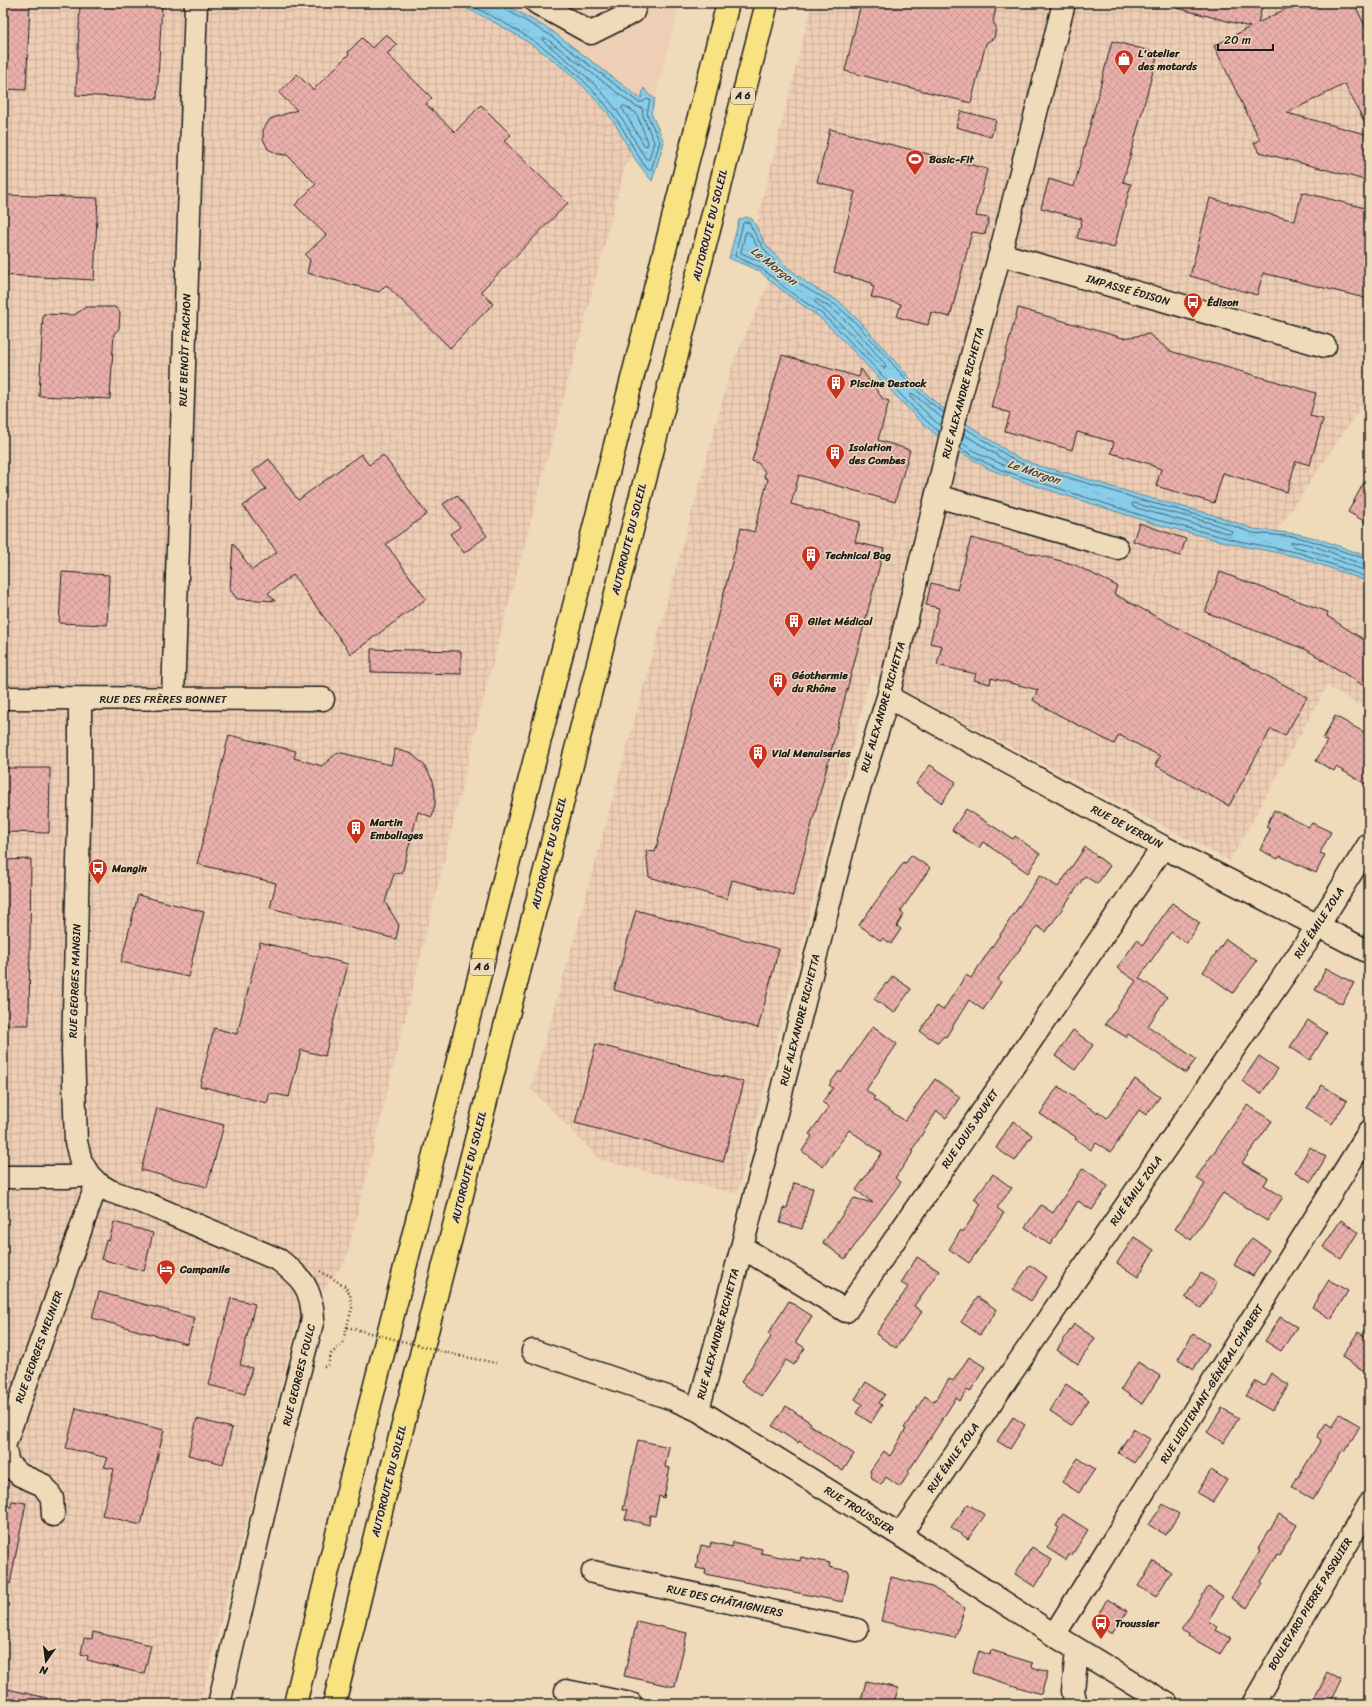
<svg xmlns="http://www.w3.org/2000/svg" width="1372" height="1707" font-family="Sriracha,sans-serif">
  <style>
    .built { fill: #eeceb5 }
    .industrial { fill: url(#industrial-grid) }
    .water { fill: url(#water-ripples); stroke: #5d8798 }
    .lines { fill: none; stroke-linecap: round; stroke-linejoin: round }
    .shore { stroke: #47636e; stroke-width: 1 }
    .building { fill: url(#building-cross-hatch); stroke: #1c1c1c }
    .minor-casing { stroke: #1c1c1c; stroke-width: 25 }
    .highway-casing { stroke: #1c1c1c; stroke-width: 25 }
    .path { stroke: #1c1c1c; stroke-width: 2.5; stroke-dasharray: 1 3; stroke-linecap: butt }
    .minor { stroke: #efdbb9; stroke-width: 22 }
    .highway { stroke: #f8e281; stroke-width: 22 }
    .path-bridge { stroke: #1c1c1c; stroke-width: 2.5; stroke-dasharray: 1 3; stroke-linecap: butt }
    .labels { text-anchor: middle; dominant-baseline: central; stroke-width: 3; stroke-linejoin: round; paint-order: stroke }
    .shield { fill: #efdbb9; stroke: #5b554b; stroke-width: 1 }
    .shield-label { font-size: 10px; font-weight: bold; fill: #1c1c1c }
    .poi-label { font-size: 11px; font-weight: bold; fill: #1c1c1c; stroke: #efdbb9; text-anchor: start }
    .street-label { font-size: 11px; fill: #1c1c1c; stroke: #efdbb9 }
    .water-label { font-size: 12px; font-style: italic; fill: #374850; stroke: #efdbb9 }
  </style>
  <defs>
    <pattern id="industrial-grid" width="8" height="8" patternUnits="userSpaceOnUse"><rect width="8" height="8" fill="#eeceb5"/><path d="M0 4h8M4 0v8" fill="none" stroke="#ccb09b"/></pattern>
    <pattern id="water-ripples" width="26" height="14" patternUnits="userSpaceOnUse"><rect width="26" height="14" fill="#88ceea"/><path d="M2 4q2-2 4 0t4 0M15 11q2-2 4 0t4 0" fill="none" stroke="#75b0c8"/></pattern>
    <pattern id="building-cross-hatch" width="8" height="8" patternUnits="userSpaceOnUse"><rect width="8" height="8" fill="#eaafab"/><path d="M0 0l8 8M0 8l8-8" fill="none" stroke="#c89693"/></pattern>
  </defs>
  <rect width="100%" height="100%" fill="#efdbb9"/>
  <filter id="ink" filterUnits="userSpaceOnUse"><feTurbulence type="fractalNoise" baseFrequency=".025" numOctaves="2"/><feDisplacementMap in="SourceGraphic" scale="8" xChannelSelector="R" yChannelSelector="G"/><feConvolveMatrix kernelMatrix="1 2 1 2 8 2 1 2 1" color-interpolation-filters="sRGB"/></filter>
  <g filter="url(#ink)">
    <path class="built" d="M503 3H680L655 99 648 94 644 89 642 99 552 31Z"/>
    <path class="industrial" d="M3 3H456L497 22 516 34 537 48 567 72 585 87 610 117 633 156 626 164 487 685 346 1260 296 1326 200 1704H3Z
      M812 3H1369V395L1277 531 1254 529 1214 515 1142 496 1068 473 1039 467 1016 457 970 427 931 398 915 384 861 323 840 302 808 284 774 254 762 238 756 226Z
      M770 280 818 316 837 334 911 412 935 434 964 455 989 469 1033 485 1152 523 1233 544 1299 557 1369 582V711L1327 686 1230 861 871 674 737 1194 601 1160 531 1089 579 921 733 362Z"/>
    <path class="water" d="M456 3H503L552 31 641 99 644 88 648 94 655 99 651 113 664 142 652 181C645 172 638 164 632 154 624 141 618 127 609 115 567 62 515 31 456 3Z
      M746 217 752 219 766 245 785 265 808 284 840 302 861 323 915 384 940 406 1016 457 1039 466 1068 473 1142 496 1214 515 1254 529 1298 534 1319 539 1369 557V582L1299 557 1233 544 1152 523 1033 485 989 469 948 445 919 420 837 334 818 316 788 295 759 271 729 258 739 220Z"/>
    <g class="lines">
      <path class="shore" d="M465 3C521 29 574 63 612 113 626 131 634 152 648 170H651L660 142 647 114 650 100 647 99 643 102H638L550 35 503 8 501 3
        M543 38 547 39 635 106 642 108 643 116 654 142 649 159H646C635 144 628 126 617 111 597 83 570 62 543 41Z
        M623 106H625L636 113 648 142 647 146 644 145 622 108Z
        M746 232H749L759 250 778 270V273H775L764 263 741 253Z
        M818 300C846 316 865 341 886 365L885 368H883L844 327 816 303 815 301Z
        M941 427 910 397V395L913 394 943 419
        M965 428 1014 460 1038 470 1067 477 1141 500 1213 519 1253 533 1297 537 1318 543 1369 560
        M939 432 922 417 840 331 821 313 790 292 761 268 735 256 743 223 749 222C752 228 755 235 759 241 768 257 790 278 806 288 818 296 833 301 844 312 880 344 904 385 944 413
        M962 443 981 455 1006 466 1008 465 1007 462 964 434
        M960 448 978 459 1001 470 1153 519 1234 540 1300 553 1369 578
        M1134 503C1149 508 1227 524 1232 532L1230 534 1133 507 1132 504Z
        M1369 565C1352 564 1303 537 1291 543L1292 546 1318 553 1369 572"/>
    </g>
    <path class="building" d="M3 3H30L26 90 3 89Z
      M80 3H162L157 99 76 95Z
      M861 3H997L993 21 996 27 994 38 986 43 971 103 845 71Z
      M1178 3H1263L1258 23 1297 3H1354L1369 34V131L1345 84 1287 113 1369 135V181L1259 152 1254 143 1260 140 1214 46 1250 27 1177 8Z
      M386 34 397 45 387 54 432 98 426 104 455 132 481 105 511 135 504 141 568 203 481 291 493 304 450 348 386 285 379 292 307 273 310 260 305 255 326 235 295 205 316 184 287 155 278 154 268 149 263 139V130L270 119 297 110 279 93 297 74 313 90 349 54 348 52 362 38 372 48Z
      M1112 41 1158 53 1123 182 1131 184 1114 248 1077 238 1082 219 1041 208 1049 179 1074 187Z
      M961 111 996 120 991 137 956 127Z
      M830 129 987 169 976 216 989 218 985 234 972 232 950 317 931 312 928 325 897 317 901 304 871 297 874 287 871 286 872 283 834 272 855 192 817 182Z
      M1302 192 1369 209V299L1263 273 1257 295 1190 276 1210 198 1295 221Z
      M3 195 98 198 94 280 3 275Z
      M86 307H115L120 313 119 329 114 333 110 399 39 396 43 314 74 315Z
      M1018 308 1123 338 1149 334 1170 351 1316 393 1310 416 1323 419 1310 465 1296 461 1287 492 1223 473 1214 503 1156 486 1161 469 1150 465V464L1111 453 1114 442 1077 432 1072 450 1005 431 1010 413 991 407Z
      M782 355 859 377 861 369 883 399 889 401 878 440 910 450 895 502 799 475 791 504 860 522 855 542 884 549 793 896 732 880 727 899 649 877 646 850 655 852 741 528 754 532 768 479 764 477 765 472 758 463 752 461Z
      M361 454 369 465 383 455 427 514 386 544 426 599 351 654 293 575 268 593 275 601 237 599 230 590 233 543 252 570 277 552 243 506 266 489 253 471 269 459 298 500Z
      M1369 473V524L1348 512Z
      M457 495 487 536 464 553 450 534 460 527 443 504Z
      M1139 523 1186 539 1180 556 1133 541Z
      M971 538 1073 564 1117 586 1114 594 1307 697 1285 736 1271 729 1229 806 1155 765 1160 756 1119 735 1114 744 1042 706 1033 700 1038 690 991 678 990 684 974 680 976 674 937 665 942 646 930 643 939 608 926 605 931 583 957 590Z
      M62 572 109 575 107 625 59 623Z
      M1220 572 1328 612 1327 616 1369 643V689L1307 650 1205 612Z
      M371 649 461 651V674L371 672Z
      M1335 716 1369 735V786L1336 767 1334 771 1316 761 1327 741 1323 739Z
      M229 735 296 751 294 758 322 766 338 752 391 765 395 749 412 754 424 765 433 781 435 791V804L432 817 418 812 402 873 394 874 385 902 399 925 396 939 270 908 276 883 197 864Z
      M930 765 956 782 942 803 916 784Z
      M3 768H50L49 833 3 832Z
      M966 809 1013 839 1015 836 1040 854 1028 873 983 842 979 848 952 830Z
      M1274 810 1309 827 1312 823 1331 832 1320 853 1325 855 1316 873 1280 856 1278 859 1260 850 1270 829 1266 827Z
      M1085 847 1110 866 1097 884 1085 876 1046 932 1037 926 998 979 1001 982 983 1010 969 1000 946 1037 944 1036 938 1043 920 1031 937 1006 943 1010 966 975 971 978 1040 875 1058 887Z
      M911 855 930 868 900 912 904 914 897 926 901 929 891 944 883 938 881 941 859 925 904 862 906 863Z
      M31 859 29 1025H3V860Z
      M138 895 204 912 188 977 121 962Z
      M1172 903 1200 923 1187 943 1171 932 1139 978 1167 997 1148 1026 1196 1059 1186 1073 1128 1034 1126 1037 1105 1024 1136 981 1117 968 1137 940 1143 945Z
      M636 910 779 949 758 1028 614 990Z
      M1226 939 1257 961 1233 993 1203 972Z
      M260 942 348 964 325 1056 301 1050 289 1097 270 1093 267 1103 200 1086 214 1028 237 1034Z
      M1326 968 1354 983 1342 1004 1315 990Z
      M893 976 911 989 894 1013 874 999 886 983 887 984Z
      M1308 1020 1327 1033 1310 1060 1290 1047Z
      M873 1026 897 1044 866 1090 875 1097 873 1099 905 1121 935 1079 960 1097 946 1118 937 1111 912 1150 914 1151 895 1178 901 1182 845 1259 823 1243 854 1198 873 1203 856 1190 882 1153 849 1130 823 1167 802 1151 812 1136 809 1134 829 1107 822 1102 833 1088 829 1085 839 1071 841 1073Z
      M1073 1030 1093 1045 1075 1070 1055 1056Z
      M596 1044 744 1082 723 1162 575 1123Z
      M1259 1056 1278 1069 1261 1094 1242 1081Z
      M1135 1079 1160 1097 1146 1115 1139 1110 1111 1152 1096 1143 1091 1150 1075 1139 1076 1137 1040 1114 1058 1086 1097 1113 1098 1111 1107 1118Z
      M1322 1085 1347 1101 1332 1124 1307 1108Z
      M1247 1105 1272 1121 1242 1163 1268 1178 1264 1185 1283 1197 1267 1221 1223 1193 1191 1240 1175 1229 1205 1184 1196 1178Z
      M157 1108 224 1125 207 1187 141 1170Z
      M1013 1121 1032 1135 1015 1161 996 1148Z
      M1310 1147 1326 1157 1311 1182 1295 1172Z
      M1083 1168 1108 1186 1092 1210 1078 1201 1050 1245 1025 1227 1041 1205 1053 1213Z
      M993 1174 1012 1188 997 1208 1004 1213 969 1263 949 1249 961 1230 963 1232 981 1204 974 1199Z
      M794 1183 813 1188 802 1229 780 1223 784 1208H787Z
      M1341 1220 1358 1232 1341 1259 1323 1247Z
      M114 1222 153 1233 144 1271 101 1259 106 1240 109 1241Z
      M1134 1237 1154 1250 1138 1277 1117 1263Z
      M1252 1238 1269 1250 1253 1276 1234 1265Z
      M917 1257 939 1271 914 1306 922 1312 896 1348 876 1334 908 1287 901 1283Z
      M1030 1265 1047 1277 1031 1301 1013 1289Z
      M1201 1273 1217 1283 1201 1308 1185 1297Z
      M1329 1280 1348 1291 1331 1319 1312 1307Z
      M99 1292 195 1318 187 1344 92 1318Z
      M978 1297 997 1310 980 1335 961 1322Z
      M231 1298 255 1304 240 1365 252 1368 245 1394 209 1385Z
      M789 1301 812 1316 796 1342 805 1348 794 1365 786 1360 761 1396 741 1382 771 1337 768 1334Z
      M1280 1317 1297 1327 1281 1351 1265 1341Z
      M1074 1324 1095 1338 1078 1364 1057 1350Z
      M1358 1332 1369 1339V1374L1342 1357Z
      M1193 1334 1209 1344 1194 1369 1178 1359Z
      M969 1357 985 1367 970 1392 967 1390 960 1401 956 1398 908 1472 909 1473 900 1487 886 1477 881 1485 872 1478 870 1471 884 1451 890 1456 906 1429 904 1428 925 1396 934 1402 949 1379 953 1381Z
      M1138 1362 1160 1376 1142 1404 1121 1389Z
      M1271 1373 1289 1385 1272 1411 1246 1396 1256 1381 1264 1386Z
      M866 1382 885 1394 879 1403 882 1405 871 1423 856 1413 862 1404 855 1399Z
      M1066 1384 1089 1400 1071 1425 1050 1411Z
      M786 1406 811 1423 810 1425 854 1454 843 1471 799 1441 798 1443 772 1426Z
      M76 1408 164 1430 141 1525 102 1515 114 1469 104 1467 108 1458 66 1448Z
      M1222 1408 1239 1418 1223 1443 1207 1432Z
      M1340 1414 1360 1426 1345 1451 1343 1449 1313 1500 1292 1487 1321 1440 1317 1437 1326 1423 1332 1427Z
      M1013 1417 1025 1425 1010 1449 997 1441Z
      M197 1419 232 1428 223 1464 188 1455Z
      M1133 1429 1150 1439 1134 1463 1118 1453Z
      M638 1440 669 1447 665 1467 670 1468 664 1498 659 1496 655 1516 650 1515 649 1525 625 1519 628 1510H623Z
      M1078 1458 1095 1469 1079 1493 1062 1482Z
      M1211 1470 1227 1480 1213 1502 1197 1493Z
      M12 1501 26 1503 10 1584 3 1583V1506L11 1507Z
      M968 1504 985 1515 968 1539 951 1527Z
      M1163 1504 1179 1514 1166 1535 1149 1525Z
      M1063 1514 1088 1530 1072 1555 1070 1554 1066 1560 1047 1548 1059 1528 1056 1526Z
      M1279 1514 1297 1525 1279 1556 1277 1555 1261 1582 1263 1583 1247 1608 1231 1598 1260 1550 1258 1549Z
      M711 1542 732 1547 733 1542 762 1549 761 1553 800 1561 801 1557 830 1563 829 1567 849 1571 843 1602 705 1574 706 1570 696 1568 701 1545 710 1547Z
      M1032 1547 1052 1560 1035 1587 1015 1574Z
      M1154 1561 1171 1572 1156 1597 1138 1586Z
      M891 1577 932 1587 965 1608 955 1638 881 1621Z
      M1208 1587 1223 1596 1208 1621 1218 1627 1216 1630 1230 1638 1220 1654 1188 1636 1189 1634 1181 1630Z
      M1107 1599 1127 1611 1112 1634 1094 1623Z
      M637 1621 687 1633 675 1687 624 1676Z
      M93 1632 151 1645 144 1674 87 1660 88 1656 81 1654 84 1638 92 1639Z
      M991 1650 1033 1663 1032 1667 1048 1672 1041 1694 972 1673 979 1651 990 1655Z
      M1327 1672 1341 1680 1328 1704H1311Z
      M866 1681 898 1688 894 1704H860Z
      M3 1688 47 1698 46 1704H3Z"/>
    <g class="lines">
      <defs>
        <path id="minor" d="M537 3 591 33 633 12 636 3
          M1000 254 1325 346
          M937 496 1117 548
          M888 697 1163 847 1369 952
          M3 698 323 699
          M173 698 196 3
          M80 699V787L73 1051 76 1142 81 1162 89 1175 97 1183 110 1191 150 1205 279 1260C302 1278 312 1288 313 1319L273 1473 219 1704
          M3 1177H66L89 1175
          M742 1247 846 1311 1163 847
          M533 1351 673 1399 698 1410 900 1535 1054 1635 1167 1704
          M698 1410 742 1247 854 805 888 697 958 406 1000 254 1064 3
          M53 1515 52 1498 43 1485 20 1475 8 1464 4 1446 97 1183
          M900 1535 1318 926 1369 844
          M593 1572 857 1630
          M1054 1635 1369 1132
          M566 1691 631 1704
          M1076 1704 1073 1691 1077 1650
          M1253 1704 1369 1505"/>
        <path id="highway" d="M295 1704 341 1518 728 3
          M334 1704 381 1511 767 3"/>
      </defs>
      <use href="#minor" class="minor-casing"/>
      <use href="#highway" class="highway-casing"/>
      <path class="path" d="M320 1271 345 1286 350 1294 352 1308 342 1344 331 1354 328 1365 325 1367 321 1366
        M460 1356 496 1363"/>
      <use href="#minor" class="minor"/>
      <use href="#highway" class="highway"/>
      <path class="path-bridge" d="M347 1327 460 1356"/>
    </g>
  </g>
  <defs>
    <symbol id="shop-pin" viewBox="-11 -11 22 30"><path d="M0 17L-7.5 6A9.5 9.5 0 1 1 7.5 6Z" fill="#c8321e" stroke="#efdbb9"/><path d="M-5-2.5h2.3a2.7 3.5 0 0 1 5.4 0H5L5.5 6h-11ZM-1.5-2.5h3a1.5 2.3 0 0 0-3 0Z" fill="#fff"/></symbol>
    <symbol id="stadium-pin" viewBox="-11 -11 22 30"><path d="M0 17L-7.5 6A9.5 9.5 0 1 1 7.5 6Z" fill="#c8321e" stroke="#efdbb9"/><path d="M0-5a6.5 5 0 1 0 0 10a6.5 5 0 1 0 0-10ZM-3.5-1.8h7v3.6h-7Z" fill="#fff"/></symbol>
    <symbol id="bus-pin" viewBox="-11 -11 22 30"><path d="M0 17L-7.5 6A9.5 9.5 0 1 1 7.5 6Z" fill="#c8321e" stroke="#efdbb9"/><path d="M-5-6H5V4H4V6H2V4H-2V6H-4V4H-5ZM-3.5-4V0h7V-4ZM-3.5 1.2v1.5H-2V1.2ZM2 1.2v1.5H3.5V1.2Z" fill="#fff"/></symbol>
    <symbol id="building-pin" viewBox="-11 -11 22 30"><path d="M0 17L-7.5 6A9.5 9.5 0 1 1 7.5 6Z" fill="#c8321e" stroke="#efdbb9"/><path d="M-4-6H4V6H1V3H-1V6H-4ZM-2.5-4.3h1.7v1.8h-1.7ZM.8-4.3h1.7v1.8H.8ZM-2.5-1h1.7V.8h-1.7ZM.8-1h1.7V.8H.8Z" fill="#fff"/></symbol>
    <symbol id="hotel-pin" viewBox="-11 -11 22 30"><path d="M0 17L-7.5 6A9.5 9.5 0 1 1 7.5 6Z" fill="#c8321e" stroke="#efdbb9"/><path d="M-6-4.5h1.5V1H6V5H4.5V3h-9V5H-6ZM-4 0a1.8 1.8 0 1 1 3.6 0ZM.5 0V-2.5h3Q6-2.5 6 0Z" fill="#fff"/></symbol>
  </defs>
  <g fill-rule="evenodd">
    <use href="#shop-pin" x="1113" y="48" width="22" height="30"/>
    <use href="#stadium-pin" x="904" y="148" width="22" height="30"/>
    <use href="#bus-pin" x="1182" y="291" width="22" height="30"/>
    <use href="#building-pin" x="825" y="372" width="22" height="30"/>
    <use href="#building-pin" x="824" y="442" width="22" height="30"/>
    <use href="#building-pin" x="800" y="544" width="22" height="30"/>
    <use href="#building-pin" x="783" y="610" width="22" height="30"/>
    <use href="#building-pin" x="767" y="670" width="22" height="30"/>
    <use href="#building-pin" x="747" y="742" width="22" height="30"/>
    <use href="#building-pin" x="345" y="817" width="22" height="30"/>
    <use href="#bus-pin" x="87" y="857" width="22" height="30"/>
    <use href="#hotel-pin" x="155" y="1258" width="22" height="30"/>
    <use href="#bus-pin" x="1090" y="1612" width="22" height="30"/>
  </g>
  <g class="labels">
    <g class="shield">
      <rect x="731" y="88" width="24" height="16" rx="3"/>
      <rect x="470" y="959" width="24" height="16" rx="3"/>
    </g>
    <g class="shield-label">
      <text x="743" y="96">A 6</text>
      <text x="482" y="967">A 6</text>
    </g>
    <g class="poi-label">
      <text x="1138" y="53">L'atelier<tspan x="1138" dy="13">des motards</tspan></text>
      <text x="929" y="159">Basic-Fit</text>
      <text x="1207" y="302">Édison</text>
      <text x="850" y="383">Piscine Destock</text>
      <text x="849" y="447">Isolation<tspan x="849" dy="13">des Combes</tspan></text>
      <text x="825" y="555">Technical Bag</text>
      <text x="808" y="621">Gilet Médical</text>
      <text x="792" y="675">Géothermie<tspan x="792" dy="13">du Rhône</tspan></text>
      <text x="772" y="753">Vial Menuiseries</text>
      <text x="370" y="822">Martin<tspan x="370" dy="13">Emballages</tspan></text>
      <text x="112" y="868">Mangin</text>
      <text x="180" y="1269">Campanile</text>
      <text x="1115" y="1623">Troussier</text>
    </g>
    <g class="street-label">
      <text transform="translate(710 225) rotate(-76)">AUTOROUTE DU SOLEIL</text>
      <text transform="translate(1128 290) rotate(16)">IMPASSE ÉDISON</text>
      <text transform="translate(185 350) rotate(-88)">RUE BENOÎT FRACHON</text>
      <text transform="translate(963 393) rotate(-75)">RUE ALEXANDRE RICHETTA</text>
      <text transform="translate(629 539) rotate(-76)">AUTOROUTE DU SOLEIL</text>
      <text x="163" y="699">RUE DES FRÈRES BONNET</text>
      <text transform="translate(883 707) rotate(-74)">RUE ALEXANDRE RICHETTA</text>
      <text transform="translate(1127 827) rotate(28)">RUE DE VERDUN</text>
      <text transform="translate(549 853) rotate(-76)">AUTOROUTE DU SOLEIL</text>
      <text transform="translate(1319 923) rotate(-57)">RUE ÉMILE ZOLA</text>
      <text transform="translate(75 981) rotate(-88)">RUE GEORGES MANGIN</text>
      <text transform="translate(800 1020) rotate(-76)">RUE ALEXANDRE RICHETTA</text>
      <text transform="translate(970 1129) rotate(-56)">RUE LOUIS JOUVET</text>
      <text transform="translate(469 1167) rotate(-76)">AUTOROUTE DU SOLEIL</text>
      <text transform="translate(1136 1191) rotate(-55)">RUE ÉMILE ZOLA</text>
      <text transform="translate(718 1334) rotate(-75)">RUE ALEXANDRE RICHETTA</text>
      <text transform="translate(39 1347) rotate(-70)">RUE GEORGES MEUNIER</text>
      <text transform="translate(299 1375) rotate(-76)">RUE GEORGES FOULC</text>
      <text transform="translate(1212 1384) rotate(-58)">RUE LIEUTENANT-GÉNÉRAL CHABERT</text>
      <text transform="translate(953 1458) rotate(-55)">RUE ÉMILE ZOLA</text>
      <text transform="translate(389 1481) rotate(-76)">AUTOROUTE DU SOLEIL</text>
      <text transform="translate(859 1510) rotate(32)">RUE TROUSSIER</text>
      <text transform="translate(725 1601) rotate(12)">RUE DES CHÂTAIGNIERS</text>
      <text transform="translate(1310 1604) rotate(-59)">BOULEVARD PIERRE PASQUIER</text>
    </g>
    <g class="water-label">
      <text transform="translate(774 266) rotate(38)">Le Morgon</text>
      <text transform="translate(1034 472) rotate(19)">Le Morgon</text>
    </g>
  </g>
  <rect width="1372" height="1707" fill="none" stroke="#efdbb9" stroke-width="16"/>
  <rect x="8" y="8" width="1356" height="1691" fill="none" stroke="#1c1c1c" stroke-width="1.5" filter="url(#ink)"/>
  <g transform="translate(46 1661) rotate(194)" stroke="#efdbb9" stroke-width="3" paint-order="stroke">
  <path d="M0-3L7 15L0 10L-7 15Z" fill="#1c1c1c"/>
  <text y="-6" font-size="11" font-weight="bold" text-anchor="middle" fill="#1c1c1c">N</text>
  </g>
  <path d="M1218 44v6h55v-6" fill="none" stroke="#1c1c1c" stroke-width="2"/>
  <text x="1224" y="44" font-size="12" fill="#1c1c1c" stroke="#efdbb9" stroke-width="3" paint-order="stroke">20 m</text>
</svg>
